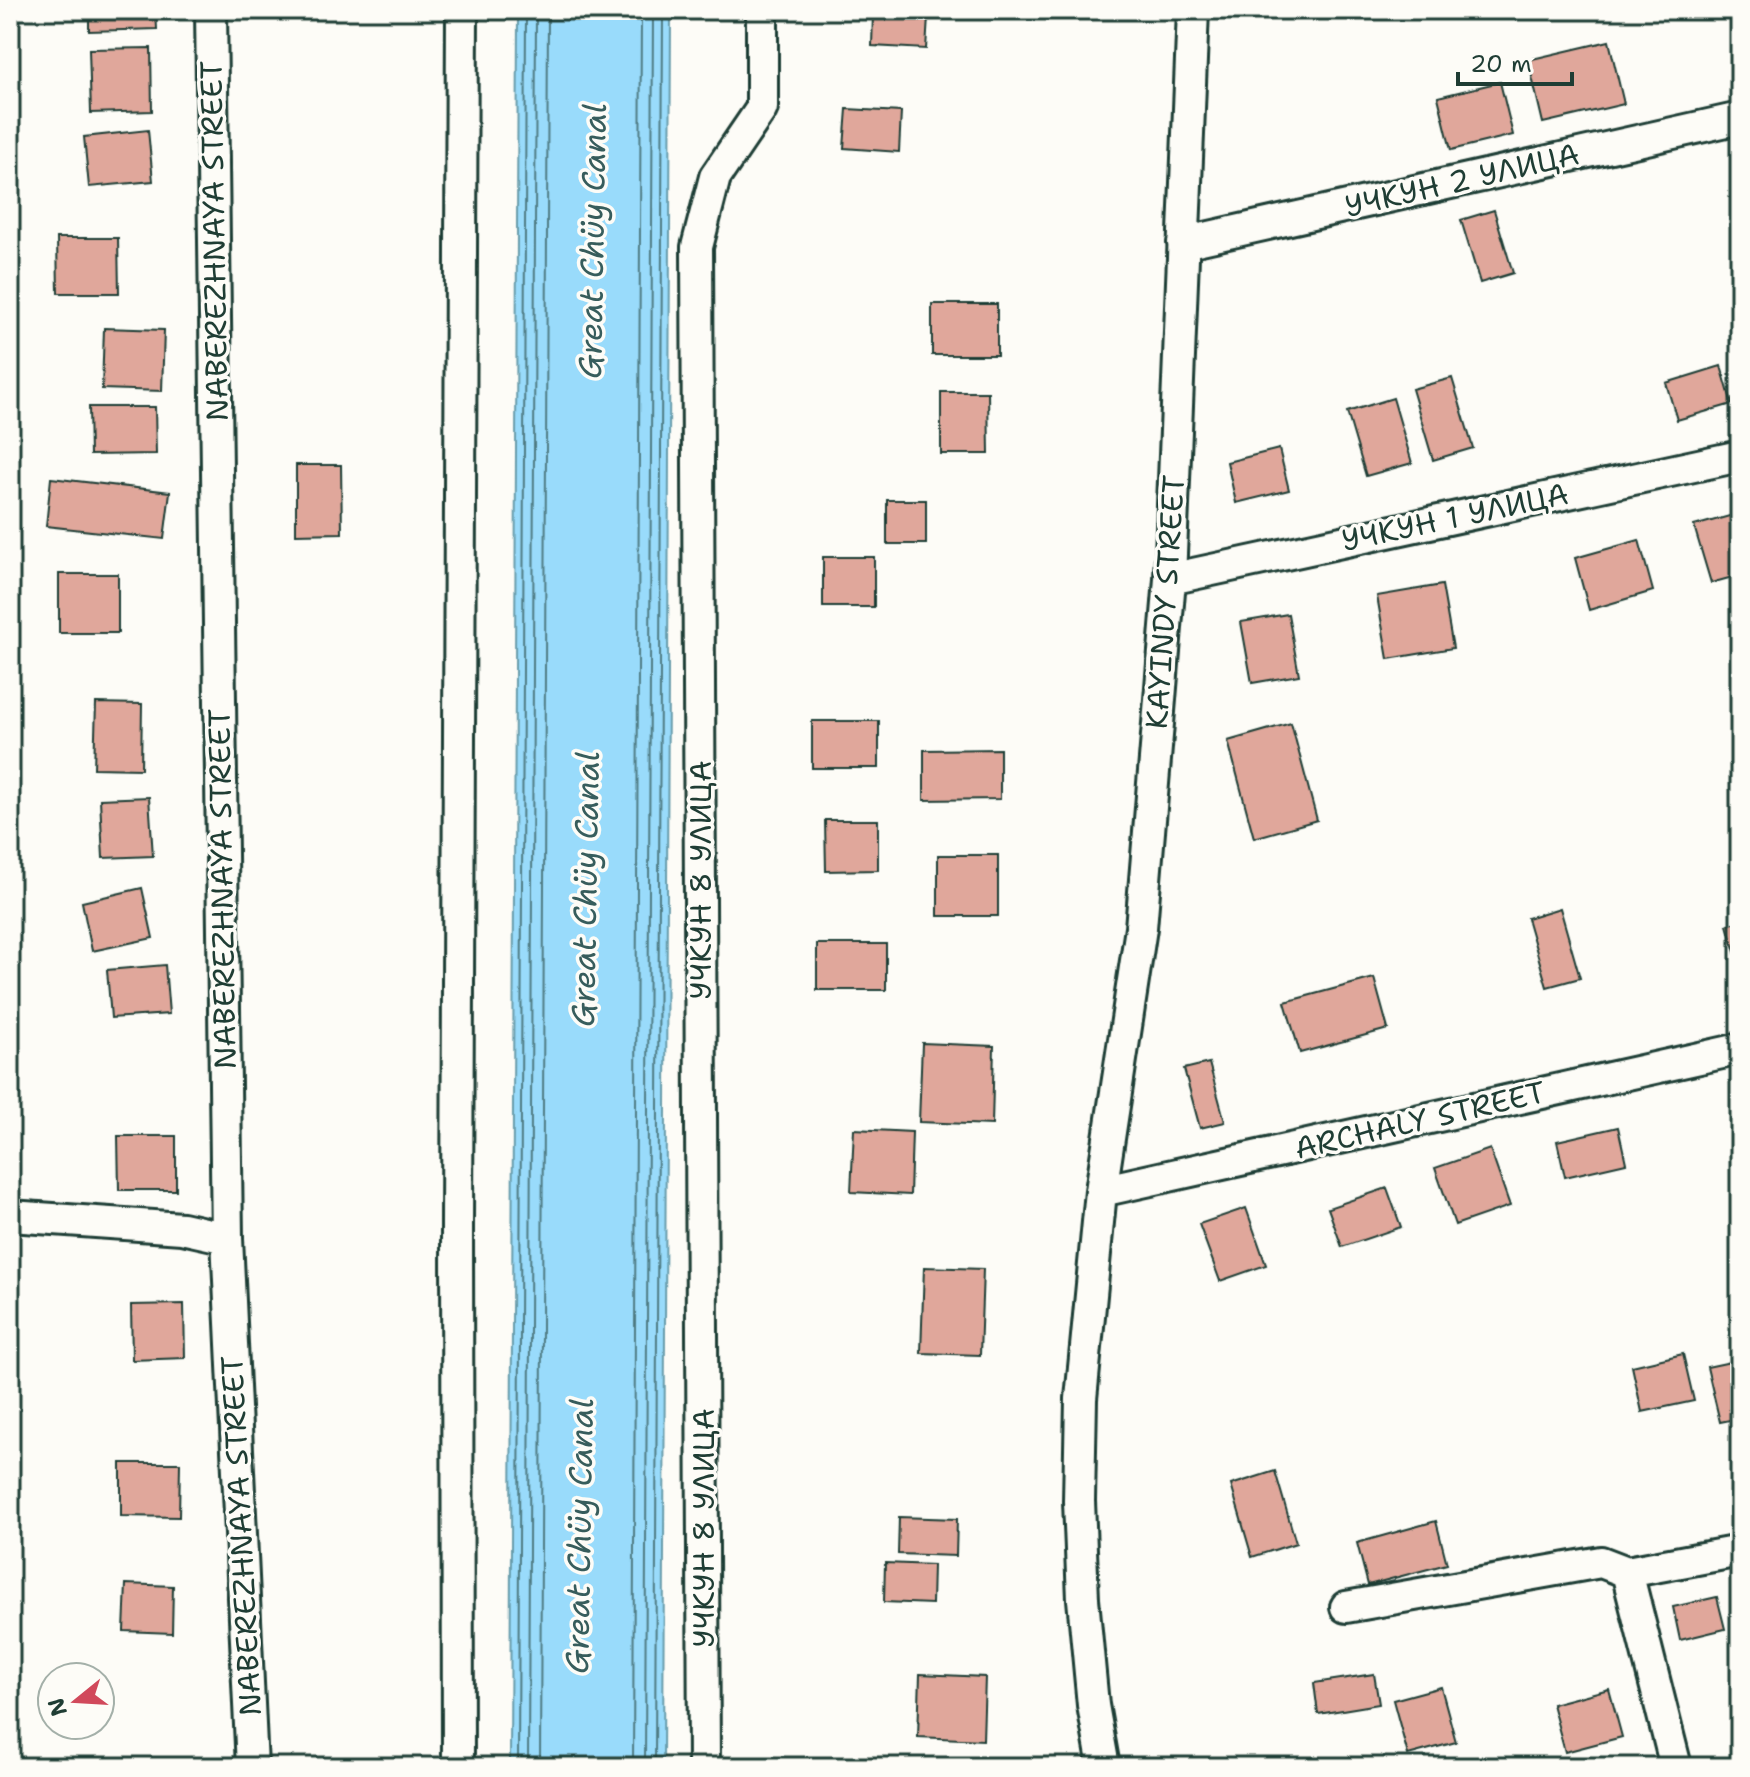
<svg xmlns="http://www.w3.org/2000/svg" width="1750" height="1777" font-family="'Shantell Sans',sans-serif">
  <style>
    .water { fill: #99dbfb; stroke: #689cab; stroke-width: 2 }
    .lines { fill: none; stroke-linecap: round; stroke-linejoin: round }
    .shore { stroke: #507c84; stroke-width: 2 }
    .building { fill: #e0a79b; stroke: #1f3d34; stroke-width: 2 }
    .street-casing { stroke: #1f3d34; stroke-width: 36 }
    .street { stroke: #fdfcf7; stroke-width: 30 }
    .labels { text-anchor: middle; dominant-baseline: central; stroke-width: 7; stroke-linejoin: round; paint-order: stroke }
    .street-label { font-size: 30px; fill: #1f3d34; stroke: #fdfcf7 }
    .water-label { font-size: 32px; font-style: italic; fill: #375d5c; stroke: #fdfcf7 }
  </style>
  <rect width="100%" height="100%" fill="#fdfcf7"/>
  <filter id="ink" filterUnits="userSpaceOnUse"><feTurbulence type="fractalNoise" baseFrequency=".0125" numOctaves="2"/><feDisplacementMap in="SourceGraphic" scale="16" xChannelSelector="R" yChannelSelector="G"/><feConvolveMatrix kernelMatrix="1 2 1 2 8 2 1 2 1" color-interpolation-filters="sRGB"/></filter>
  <g filter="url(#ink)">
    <path class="water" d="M518 10H671L663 1767H510Z"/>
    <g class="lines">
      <path class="shore" d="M518 1767 526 10
        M528 1767 536 10
        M540 1767 548 10
        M633 1767 641 10
        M645 1767 653 10
        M655 1767 663 10"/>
    </g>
    <path class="building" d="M89 10H156L157 29 89 31Z
      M873 14 928 17 926 49 872 46Z
      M1609 41 1624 104 1543 123 1528 60Z
      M151 48 152 111 91 113 89 49Z
      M1500 82 1513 135 1451 150 1438 97Z
      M847 109 901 112 899 152 844 148Z
      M148 130 153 181 89 187 84 137Z
      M1494 210 1513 273 1480 283 1461 220Z
      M57 238H118L119 293H58Z
      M932 304H997V355H932Z
      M104 328 164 330 162 391 102 389Z
      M1721 366 1732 404 1677 420 1666 383Z
      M1452 378 1473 448 1433 460 1412 389Z
      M941 392H988L989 454H941Z
      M1393 398 1412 463 1366 476 1347 412Z
      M89 407H155L156 454 90 455Z
      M1279 449 1289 490 1236 503 1227 462Z
      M296 465H341L342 533 296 534Z
      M51 478 170 492 164 539 46 526Z
      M887 500H926V544H887Z
      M1740 513V575L1711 583 1694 526Z
      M1639 540 1653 591 1589 610 1575 558Z
      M823 557H874V607H823Z
      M59 574H118V633H59Z
      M1442 585 1453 648 1388 659 1377 596Z
      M1288 614 1299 675 1252 683 1241 622Z
      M96 703 142 704 141 769 94 768Z
      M812 721H879V768H812Z
      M1291 723 1317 820 1254 838 1228 741Z
      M1000 749V799L924 800V750Z
      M149 797 153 856 103 858 100 799Z
      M825 820H878V870L826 871Z
      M938 855H998V916H938Z
      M142 888 153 938 92 951 82 902Z
      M1560 908 1580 978 1547 987 1527 918Z
      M1740 921V969L1727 925Z
      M817 944H886V990H817Z
      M165 965 169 1014 111 1018 107 970Z
      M1374 978 1388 1029 1300 1053 1285 1002Z
      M922 1043 994 1046 992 1125 919 1122Z
      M1209 1063 1225 1122 1200 1128 1184 1069Z
      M1618 1127 1626 1163 1565 1177 1557 1141Z
      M854 1129 912 1132 910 1195 851 1192Z
      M118 1136H176V1190H119Z
      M1490 1149 1510 1206 1455 1225 1435 1168Z
      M1387 1188 1401 1227 1342 1247 1328 1208Z
      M1246 1208 1266 1265 1220 1281 1199 1224Z
      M924 1267 983 1269 980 1355 921 1353Z
      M184 1304 185 1358 132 1360 131 1305Z
      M1683 1354 1694 1401 1642 1412 1632 1366Z
      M1740 1360V1418L1720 1422 1707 1367Z
      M121 1463H180L179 1517 121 1516Z
      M1275 1471 1296 1543 1252 1557 1231 1485Z
      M899 1517 957 1519 956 1556 898 1554Z
      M1436 1521 1447 1564 1368 1585 1357 1543Z
      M885 1563 933 1565 932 1604 884 1602Z
      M126 1584 173 1586 172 1633 124 1631Z
      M1717 1597 1725 1629 1680 1640 1673 1607Z
      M920 1674 985 1677 983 1740 918 1737Z
      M1374 1674 1379 1704 1318 1714 1314 1683Z
      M1441 1687 1456 1742 1408 1755 1393 1700Z
      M1609 1689 1622 1737 1565 1752 1552 1704Z"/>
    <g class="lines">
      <defs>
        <path id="street" d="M211 10 227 1238 252 1767
          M1183 243 1740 118
          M1170 579 1740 456
          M1101 1191 1740 1049
          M10 1216 182 1228 227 1238
          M1627 1572 1676 1767
          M1346 1607 1601 1562 1627 1572 1740 1551
          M458 1767 457 1226 462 10
          M704 1767 697 247 715 177 762 108V10
          M1104 1767 1093 1705 1083 1599 1079 1501 1081 1399 1101 1191 1141 928 1170 579 1193 10"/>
      </defs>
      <use href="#street" class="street-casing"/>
      <use href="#street" class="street"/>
    </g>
  </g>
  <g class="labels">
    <g class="street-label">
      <text transform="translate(1462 180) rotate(-13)">УЧКУН 2 УЛИЦА</text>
      <text transform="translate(214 241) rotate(-91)">NABEREZHNAYA STREET</text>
      <text transform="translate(1455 517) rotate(-12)">УЧКУН 1 УЛИЦА</text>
      <text transform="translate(1165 602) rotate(-86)">KAYINDY STREET</text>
      <text transform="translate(700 880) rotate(-90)">УЧКУН 8 УЛИЦА</text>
      <text transform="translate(222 889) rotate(-91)">NABEREZHNAYA STREET</text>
      <text transform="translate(1420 1120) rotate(-13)">ARCHALY STREET</text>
      <text transform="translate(703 1528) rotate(-90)">УЧКУН 8 УЛИЦА</text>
      <text transform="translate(241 1536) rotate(-93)">NABEREZHNAYA STREET</text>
    </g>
    <g class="water-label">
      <text transform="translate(592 241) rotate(-89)">Great Chüy Canal</text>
      <text transform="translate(585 889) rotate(-89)">Great Chüy Canal</text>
      <text transform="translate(579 1536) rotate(-89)">Great Chüy Canal</text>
    </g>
  </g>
  <rect width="1750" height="1777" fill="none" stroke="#fdfcf7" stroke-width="40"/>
  <rect x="20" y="20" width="1710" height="1737" fill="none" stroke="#1f3d34" stroke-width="3" filter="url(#ink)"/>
  <g transform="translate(76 1701) rotate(252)"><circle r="38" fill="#fdfcf7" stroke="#a4b0a9" stroke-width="2"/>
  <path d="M0-6L14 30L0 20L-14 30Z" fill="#d1495b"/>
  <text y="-12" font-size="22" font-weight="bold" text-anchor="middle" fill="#1f3d34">N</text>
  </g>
  <path d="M1458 72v12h114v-12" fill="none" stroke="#1f3d34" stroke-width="4"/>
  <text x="1470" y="72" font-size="24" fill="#1f3d34" stroke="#fdfcf7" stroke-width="6" paint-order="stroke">20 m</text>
</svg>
